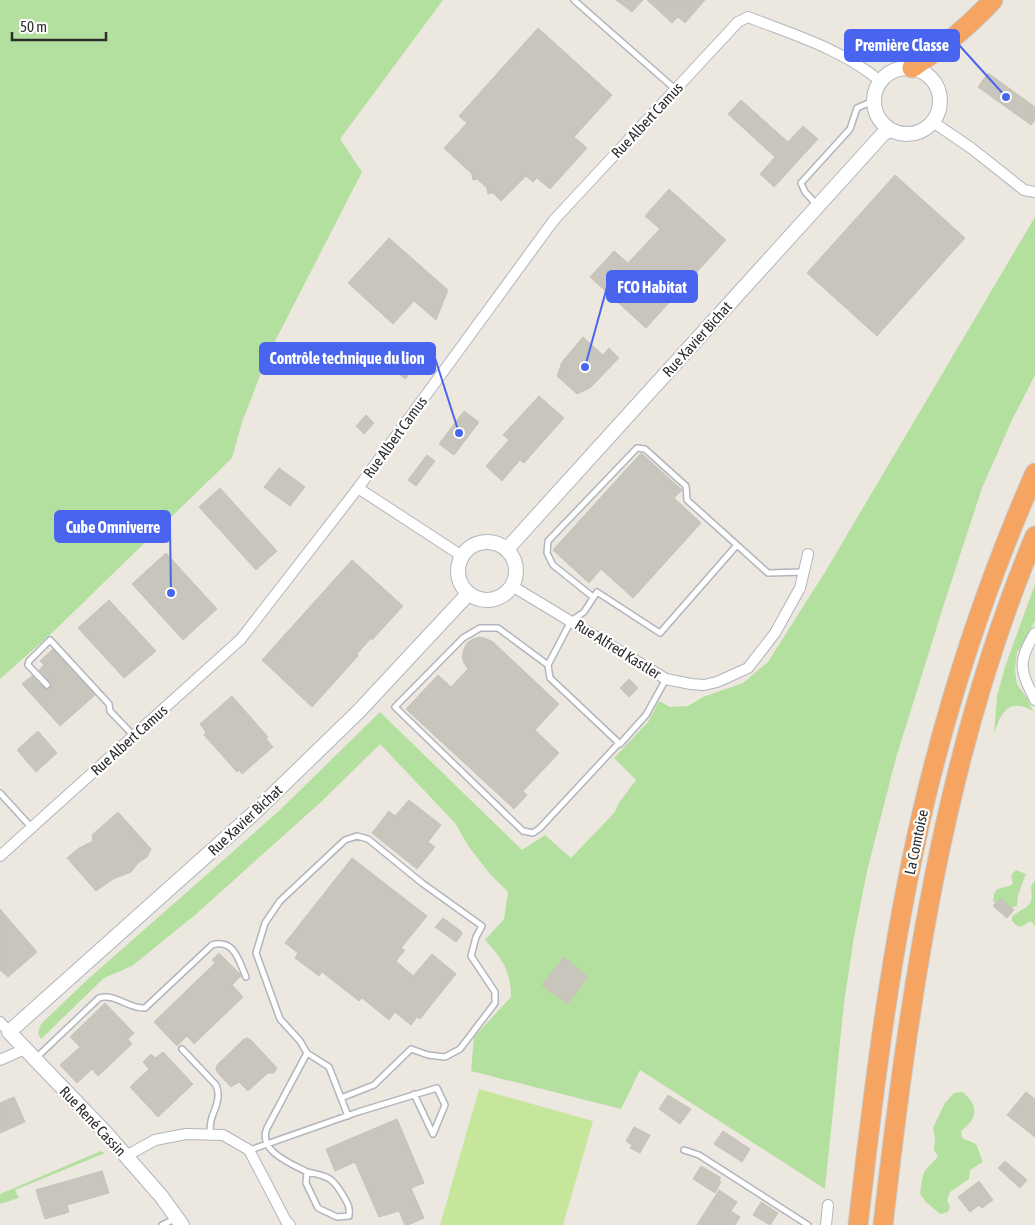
<svg xmlns="http://www.w3.org/2000/svg" width="1035" height="1225" font-family="'Asap Condensed',sans-serif">
  <style>
    .green { fill: #b4e09f }
    .pitch { fill: #c5e69b }
    .building { fill: #c8c5bd; stroke: #c8c3b8 }
    .lines { fill: none; stroke-linecap: round; stroke-linejoin: round }
    .service-casing { stroke: #b2b5be; stroke-width: 8 }
    .minor-casing { stroke: #b2b5be; stroke-width: 12 }
    .secondary-casing { stroke: #b2b5be; stroke-width: 16 }
    .motorway-casing { stroke: #c8c8c8; stroke-width: 21 }
    .service { stroke: #fff; stroke-width: 5 }
    .minor { stroke: #fff; stroke-width: 10 }
    .secondary { stroke: #fff; stroke-width: 14 }
    .motorway { stroke: #f5a461; stroke-width: 19 }
    .labels { text-anchor: middle; dominant-baseline: central; stroke-width: 4.5; stroke-linejoin: round; paint-order: stroke }
    .street-label { font-size: 15px; fill: #2c2c2c; stroke: #fff }
    .leader { fill: none; stroke: #4965f0; stroke-width: 2 }
    .callout-dot { fill: #4965f0; stroke: #fff; stroke-width: 2 }
    .callout { fill: #4965f0; stroke: #4965f0; stroke-width: 2 }
    .callout-label { font-size: 16px; text-anchor: middle; font-weight: bold; fill: #fff }
  </style>
  <rect width="100%" height="100%" fill="#ece7df"/>
  <path class="green" d="M0 0H443L340 139 362 172 269 353 242 422 232 458 54 631 0 679Z
    M1035 217V375L1012 420 982 488 944 604 896 758 867 871 854 937 844 1003 825 1189 640 1070 621 1109 471 1071 474 1037 511 997C511 971 502 958 485 940L504 919 508 892 490 874 469 847 455 823 380 744 321 802 195 915 132 966 104 978 41 1039 38 1033 41 1024 87 980 280 810 380 712 522 850 545 835 571 858 615 812 618 804 636 780 614 758 648 722 659 701 670 707 688 706 703 697 743 683 768 662 825 572Z
    M1035 584V621L1017 653 1015 670 1017 684 1027 698 1033 711C1009 697 1000 713 994 735L997 696 1005 667Z
    M1016 870 1026 874 1018 895 1017 906 1002 910 993 901 994 894 997 889 1009 886 1013 884 1011 875Z
    M1035 880V926L1031 921C1022 926 1020 930 1012 921V917C1023 906 1035 910 1031 887Z
    M963 1092C979 1107 978 1118 961 1131L962 1138 976 1144 983 1162 970 1170 969 1179 950 1192 947 1201 950 1206 948 1212 940 1214 926 1202 920 1194C921 1186 922 1175 926 1169 930 1164 935 1161 938 1156L934 1150 935 1139 933 1128 945 1103 954 1093Z
    M101 1151 105 1153 15 1190 19 1198 0 1204V1194Z"/>
  <path class="pitch" d="M479 1089 593 1121 563 1225H440Z"/>
  <path class="building" d="M616 0H643L632 12Z
    M647 0H705L685 23 678 17 672 23Z
    M538 28 612 95 574 137 587 148 550 189 537 178 533 182 526 176 501 201 493 193 488 194 487 188 477 179 473 180 472 174 444 148 467 123 459 116Z
    M988 73 1035 107V120L1031 125 978 87Z
    M741 100 788 142 803 126 818 139 774 187 760 174 775 157 728 114Z
    M895 175 965 238 877 336 807 273Z
    M669 189 726 240 646 328 590 277 614 251 628 263 660 229 645 216Z
    M389 238 448 290 436 320 414 301 393 324 348 283Z
    M583 337 603 355 609 348 619 358 590 388 577 394 557 376 562 362Z
    M403 353 417 365 405 379 391 367Z
    M539 396 564 418 524 463 520 460 502 481 486 466 509 440 503 435Z
    M464 411 479 422 454 455 439 444Z
    M366 415 374 423 364 434 356 426Z
    M641 453 682 490 674 498 701 523 633 598 601 569 589 583 553 550Z
    M427 455 435 461 416 486 408 480Z
    M279 468 305 487 290 506 264 487Z
    M220 488 277 551 256 570 199 507Z
    M166 553 217 609 183 640 132 584Z
    M352 560 403 606 372 640 371 638 357 654 358 656 312 707 262 660Z
    M109 600 156 651 124 678 78 628Z
    M480 637 487 639 493 642 559 704 535 730 559 753 523 791 527 795 514 809 406 709 438 675 451 687 468 669 464 663 462 657 464 649 467 643 473 639Z
    M53 649 95 695 60 726 22 684 32 676 44 688 48 689 50 688V682L39 670 44 665 40 661Z
    M629 679 638 688 629 697 620 688Z
    M232 696 268 737 266 739 273 747 242 774 239 770 237 772 204 735 206 732 200 724Z
    M38 731 57 753 36 772 17 750Z
    M409 800 441 825 428 842 435 847 417 869 372 833 389 811 395 816Z
    M118 812 151 849 147 857 138 863 131 872 113 879 96 891 67 858 79 848 93 841 92 835Z
    M352 858 427 916 401 948 405 950 396 961 413 976 432 954 456 974 420 1019 417 1017 411 1025 395 1012 389 1020 362 998 359 1001 322 972 319 976 295 958 298 953 285 943Z
    M1000 898 1014 910 1007 918 993 906Z
    M0 909 37 952 8 977 0 970Z
    M443 918 461 931 462 934 456 942 435 927Z
    M219 953 240 974 241 976 232 985 243 997 194 1044 187 1036 177 1046 154 1022 215 963 212 960Z
    M564 957 588 977 567 1004 542 985Z
    M105 1003 134 1033 128 1039 132 1044 98 1076 92 1069 77 1083 60 1065 80 1047 70 1037Z
    M247 1038 251 1040 277 1068 274 1073H268L248 1091 239 1082 231 1087 217 1072 216 1069 217 1065 244 1039Z
    M163 1052 193 1084 158 1117 130 1087 149 1069 143 1062 151 1054 155 1058Z
    M1026 1092 1035 1099V1137L1007 1115Z
    M668 1095 691 1109 680 1124 659 1109Z
    M14 1097 25 1122 0 1133V1103Z
    M397 1119 424 1183 411 1188 424 1218 408 1225H405L399 1211 379 1217 355 1162 335 1171 326 1149Z
    M634 1127 650 1135 640 1153 630 1148 632 1145 626 1141Z
    M723 1131 750 1149 742 1162 714 1144Z
    M1005 1161 1027 1180 1020 1188 998 1168Z
    M701 1166 721 1178 719 1180 721 1182 715 1193 693 1179Z
    M102 1171 109 1193 67 1205 69 1212 45 1219 36 1190Z
    M979 1181 993 1200 982 1208 979 1205 970 1212 958 1197Z
    M719 1190 737 1202 731 1211 740 1217 735 1225H697Z
    M761 1202 778 1213 770 1225 753 1215Z"/>
  <g class="lines">
    <defs>
      <path id="service" d="M574 0 675 89
        M817 205 805 192 801 183 850 129 857 108 873 101
        M737 545 768 573 803 572
        M548 665 571 621 584 612 597 592 660 633 737 545 687 500 686 486 645 449 637 448 548 541 547 553 553 565 593 597
        M47 685 28 665 29 661 50 640 109 704 110 711 134 736
        M619 743 540 828 533 833 523 831 395 707 463 638 480 628H498L548 665 550 678 620 744 646 715 666 679
        M0 793 32 828
        M182 1049 216 1085C221 1097 216 1106 212 1117 210 1123 210 1129 210 1134
        M307 1053 300 1041 280 1019 256 953 265 923 280 901 345 840 357 836 368 839 422 883 482 926 476 937 471 956 495 992V1003L460 1049 445 1057 428 1055 411 1049 374 1085 341 1098
        M35 1059 99 998C116 993 128 1009 145 1008L212 945C234 938 239 961 246 977
        M250 1150 358 1112 437 1088 445 1105 433 1134 414 1094
        M684 1150 699 1155 808 1225
        M307 1172C329 1176 333 1178 344 1197 348 1204 350 1207 349 1216L337 1217 318 1208 306 1183 307 1172C292 1164 257 1151 267 1128L307 1053 329 1067 348 1116
        M162 1225 175 1219"/>
      <path id="minor" d="M933 122 971 148 1024 190 1035 192
        M358 488 462 556
        M512 586 666 679 691 684 704 685 717 682 748 668 775 633 800 588 808 554
        M1035 633C1017 662 1020 670 1035 700
        M0 856 241 639 358 488 554 220 738 22 748 17C794 35 842 49 880 81
        M0 1022 9 1032
        M0 1060 25 1049
        M126 1156 155 1140 186 1134 223 1135 249 1150 286 1221 290 1225
        M826 1225 828 1205"/>
      <path id="secondary" d="M874 101a33 33 0 1 1 66 0a33 33 0 1 1-66 0Z
        M458 571a29 29 0 1 1 58 0a29 29 0 1 1-58 0Z
        M507 549 883 134 889 130
        M182 1225 161 1196 104 1131 9 1032 254 813 359 711 468 594"/>
      <path id="motorway" d="M912 68C944 46 966 29 993 0
        M858 1225C874 1086 891 946 923 809 950 694 987 582 1035 473
        M883 1225C910 992 943 755 1035 536"/>
    </defs>
    <use href="#service" class="service-casing"/>
    <use href="#minor" class="minor-casing"/>
    <use href="#secondary" class="secondary-casing"/>
    <use href="#motorway" class="motorway-casing"/>
    <use href="#service" class="service"/>
    <use href="#minor" class="minor"/>
    <use href="#secondary" class="secondary"/>
    <use href="#motorway" class="motorway"/>
  </g>
  <g class="labels">
    <g class="street-label">
      <text transform="translate(647 120) rotate(-47)">Rue Albert Camus</text>
      <text transform="translate(697 339) rotate(-48)">Rue Xavier Bichat</text>
      <text transform="translate(395 437) rotate(-54)">Rue Albert Camus</text>
      <text transform="translate(618 649) rotate(32)">Rue Alfred Kastler</text>
      <text transform="translate(129 740) rotate(-42)">Rue Albert Camus</text>
      <text transform="translate(245 820) rotate(-43)">Rue Xavier Bichat</text>
      <text transform="translate(916 842) rotate(-78)">La Comtoise</text>
      <text transform="translate(93 1121) rotate(47)">Rue René Cassin</text>
    </g>
  </g>
  <path class="leader" d="M1006 97L959 45M585 367L607 287M459 433L435 358M171 593L170 527"/>
  <g class="callout-dot">
    <circle cx="1006" cy="97" r="5"/>
    <circle cx="585" cy="367" r="5"/>
    <circle cx="459" cy="433" r="5"/>
    <circle cx="171" cy="593" r="5"/>
  </g>
  <g class="callout">
    <rect x="845" y="30" width="114" height="31" rx="5"/>
    <rect x="607" y="271" width="90" height="31" rx="5"/>
    <rect x="260" y="343" width="175" height="31" rx="5"/>
    <rect x="55" y="511" width="115" height="31" rx="5"/>
  </g>
  <g class="callout-label">
    <text x="902" y="51">Première Classe</text>
    <text x="652" y="293">FCO Habitat</text>
    <text x="347" y="364">Contrôle technique du lion</text>
    <text x="113" y="533">Cube Omniverre</text>
  </g>
  <path d="M12 32v8h94v-8" fill="none" stroke="#2c2c2c" stroke-width="2.5"/>
  <text x="20" y="32" font-size="15" fill="#2c2c2c" stroke="#ffffff" stroke-width="4" paint-order="stroke">50 m</text>
</svg>
